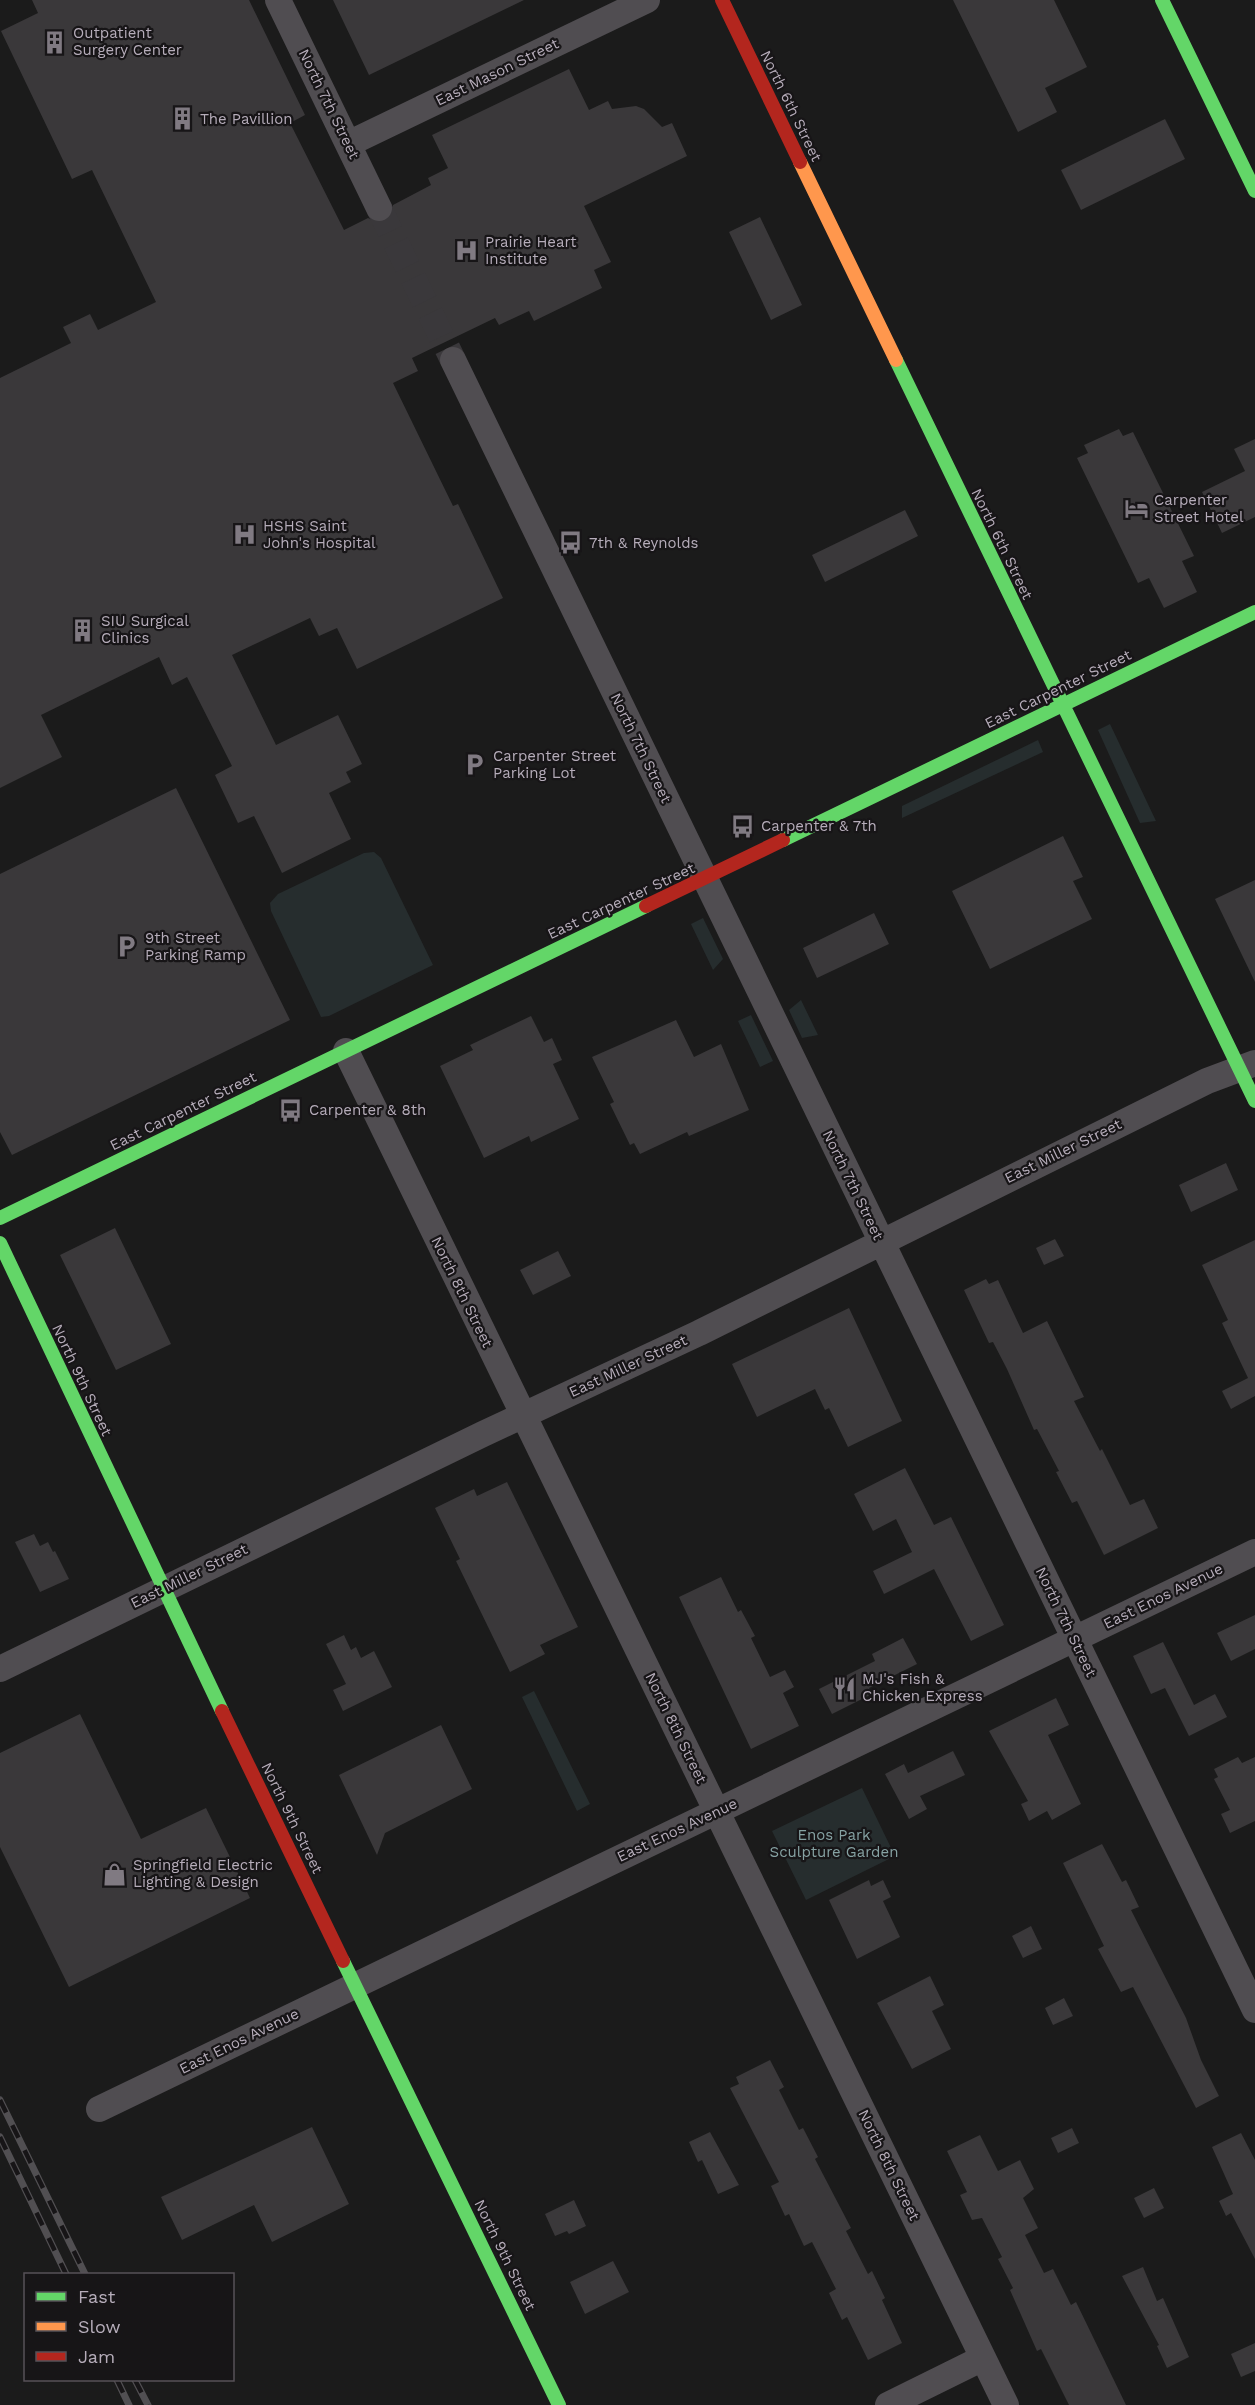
<svg xmlns="http://www.w3.org/2000/svg" width="1255" height="2405" font-family="'Work Sans',sans-serif">
  <style>
    .green { fill: #262d2e }
    .building { fill: #3a383a }
    .lines { fill: none; stroke-linecap: round; stroke-linejoin: round }
    .street-tunnel { stroke: #3a383b; stroke-width: 26; stroke-dasharray: 26 13; stroke-linecap: butt }
    .street { stroke: #504d51; stroke-width: 26 }
    .fast { stroke: #63d668; stroke-width: 14 }
    .slow { stroke: #ff974d; stroke-width: 14 }
    .jam { stroke: #b3261e; stroke-width: 14 }
    .rail-casing { stroke: #514f52; stroke-width: 7 }
    .rail { stroke: #171517; stroke-width: 4.5; stroke-dasharray: 14; stroke-linecap: butt }
    .labels { text-anchor: middle; dominant-baseline: central; stroke-width: 4.5; stroke-linejoin: round; paint-order: stroke }
    .poi-label { font-size: 15px; fill: #b6adba; stroke: #171517; text-anchor: start }
    .street-label { font-size: 15px; fill: #b6adba; stroke: #171517 }
    .park-label { font-size: 15px; fill: #86a2a3; stroke: #171517 }
  </style>
  <rect width="100%" height="100%" fill="#1b1b1b"/>
  <path class="green" d="M1110 724 1156 821 1140 823 1098 730Z
    M1038 740 1043 752 902 818V806Z
    M374 852 381 858 433 965 329 1016 321 1017 271 911 270 903 278 894 364 853Z
    M703 918 723 959 713 970 691 924Z
    M801 1000 818 1035 802 1038 789 1010Z
    M751 1015 773 1061 760 1067 738 1021Z
    M534 1691 590 1804 577 1811 522 1697Z
    M862 1788 895 1856 806 1900 772 1831Z"/>
  <path class="building" d="M32 0H249L305 115 290 123 344 230 368 218 377 223 386 221 392 216 393 205 431 185 428 178 448 168 432 135 569 69 589 110 608 101 612 109 636 106 644 109 662 127 672 123 687 156 584 206 611 262 594 270 602 288 534 321 529 311 499 325 495 318 412 358 418 371 393 383 453 506 458 504 503 598 357 669 337 628 319 636 310 618 232 655 276 745 338 715 362 764 346 772 351 782 329 793 351 839 282 873 254 816 238 823 215 775 232 766 187 677 172 685 159 657 41 715 62 757 0 788V378L71 343 63 327 90 314 98 330 156 302 92 170 72 179 1 31 38 13Z
    M333 0H524L369 75Z
    M953 0H1054L1087 67 1045 88 1057 112 1018 132Z
    M1165 119 1185 159 1081 210 1061 170Z
    M760 217 802 305 771 320 729 232Z
    M1119 429 1123 436 1133 432 1194 556 1182 561 1197 592 1164 608 1149 578 1138 583 1077 458 1088 453 1084 445Z
    M1255 439V517L1222 533 1202 492 1245 471 1234 449Z
    M905 510 918 536 825 582 812 555Z
    M176 788 290 1020 12 1155 0 1132V874Z
    M1063 836 1083 877 1073 881 1092 919 990 969 952 891Z
    M1255 880V982L1215 899Z
    M874 913 889 944 817 978 803 948Z
    M531 1016 544 1042 552 1038 562 1060 553 1064 579 1119 531 1142 529 1136 484 1158 440 1066 473 1050 470 1045Z
    M676 1020 694 1057 721 1044 749 1110 689 1136 687 1132 640 1154 634 1143 630 1145 610 1104 614 1102 592 1057Z
    M1226 1163 1238 1190 1191 1212 1179 1185Z
    M115 1228 171 1344 116 1370 60 1255Z
    M1055 1239 1064 1256 1044 1265 1036 1248Z
    M1255 1240V1396L1231 1409 1222 1391 1248 1378 1222 1323 1228 1320 1202 1265Z
    M558 1251 571 1276 533 1295 520 1270Z
    M986 1279 989 1284 998 1280 1023 1333 1047 1321 1084 1397 1074 1401 1100 1451 1102 1449 1130 1505 1144 1499 1158 1528 1104 1555 1077 1501 1072 1503 1056 1472 1059 1471 1037 1429 1034 1430 1007 1369 993 1342 989 1343 964 1290Z
    M849 1308 902 1421 848 1447 829 1408 825 1410 815 1389 757 1417 732 1364Z
    M905 1468 934 1525 951 1517 1004 1625 971 1641 934 1569 884 1594 873 1571 912 1552 896 1519 873 1531 854 1494Z
    M507 1482 578 1627 540 1645 545 1654 510 1672 456 1561 460 1559 435 1508 474 1489 477 1496Z
    M34 1534 40 1546 48 1542 53 1552 55 1551 69 1579 40 1592 15 1542Z
    M721 1577 738 1612 741 1610 755 1636 751 1638 770 1677 785 1670 794 1687 783 1693 799 1726 751 1749 679 1597Z
    M1255 1615V1649L1231 1661 1217 1633Z
    M344 1635 351 1650 356 1647 361 1658 374 1651 392 1687 343 1711 333 1690 346 1684 326 1644Z
    M903 1638 917 1664 869 1688 872 1694 832 1714 819 1689 875 1661 872 1654Z
    M1163 1642 1194 1705 1215 1694 1227 1717 1189 1736 1165 1688 1151 1694 1133 1656Z
    M1056 1698 1069 1725 1048 1735 1081 1804 1052 1820 1047 1811 1029 1821 1021 1804 1028 1801 989 1731Z
    M80 1714 141 1839 206 1808 250 1898 69 1987 0 1847V1753Z
    M441 1725 472 1789 385 1833 377 1855 339 1775Z
    M953 1751 965 1775 920 1796 927 1809 909 1819 885 1774 904 1764 908 1773Z
    M1238 1757 1242 1763 1255 1757V1821L1230 1833 1221 1814 1230 1810 1214 1779 1218 1777 1214 1769Z
    M1102 1844 1122 1882 1126 1880 1139 1907 1131 1910 1186 2018 1201 2060 1219 2096 1196 2108 1133 1987 1121 1992 1098 1949 1104 1946 1063 1863Z
    M869 1880 871 1886 883 1880 891 1897 883 1901 900 1937 857 1959 829 1900Z
    M1031 1926 1042 1949 1023 1958 1012 1936Z
    M930 1976 944 2005 932 2011 951 2049 912 2069 877 2003Z
    M1064 1998 1073 2016 1053 2025 1045 2008Z
    M770 2060 784 2087 779 2090 799 2130 803 2128 818 2157 815 2159 851 2228 846 2231 868 2274 872 2271 885 2298 882 2300 902 2343 868 2360 847 2317 842 2320 829 2293 836 2289 812 2242 804 2246 789 2214 785 2216 771 2186 779 2182 730 2088 739 2084 736 2077Z
    M312 2127 349 2204 272 2242 254 2205 182 2240 161 2197Z
    M1072 2128 1079 2143 1058 2153 1051 2138Z
    M710 2132 739 2185 718 2194 702 2160 698 2162 689 2142Z
    M1241 2133 1255 2160V2259L1231 2213 1226 2216 1219 2201 1233 2194 1212 2147Z
    M980 2135 998 2171 1020 2160 1034 2189 1023 2198 1038 2228 1025 2235 1044 2273 1053 2269 1071 2305 1076 2302 1126 2405H1069L1041 2349 1037 2351 1010 2290 1013 2288 998 2259 1002 2257 982 2218 972 2220 960 2195 967 2192 947 2151Z
    M1154 2188 1164 2208 1144 2218 1134 2198Z
    M574 2200 586 2226 569 2234 567 2231 555 2236 545 2214Z
    M613 2261 629 2292 585 2314 570 2282Z
    M1143 2267 1157 2301 1163 2298 1189 2357 1167 2368 1157 2346 1159 2345 1122 2276Z
    M1255 2343V2371L1241 2377 1231 2354Z"/>
  <g class="lines">
    <path class="street-tunnel" d="M379 208 453 360"/>
    <path class="street" d="M278 0 379 208
      M348 144 647 0
      M453 360 1255 2010
      M346 1051 1006 2405
      M0 1669 483 1434 699 1333 1207 1081 1255 1063
      M99 2109 1255 1552
      M888 2405 983 2358"/>
    <path class="fast" d="M1162 0 1255 191
      M896 360 1255 1101
      M783 840 1255 612
      M0 1218 646 906
      M0 1243 222 1711
      M343 1961 559 2405"/>
    <path class="slow" d="M800 162 896 360"/>
    <path class="jam" d="M722 0 800 162
      M646 906 783 840
      M222 1711 343 1961"/>
    <defs>
      <path id="rail" d="M0 2100 85 2274
        M0 2137 66 2274
        M117 2380 129 2405
        M135 2380 148 2405"/>
    </defs>
    <use href="#rail" class="rail-casing"/>
    <use href="#rail" class="rail"/>
  </g>
  <defs>
    <symbol id="building-bare" viewBox="-9 -9 18 18"><path d="M-4-6H4V6H1V3H-1V6H-4ZM-2.5-4.3h1.7v1.8h-1.7ZM.8-4.3h1.7v1.8H.8ZM-2.5-1h1.7V.8h-1.7ZM.8-1h1.7V.8H.8Z" fill="#807a82" stroke="#171517" stroke-width="2.5" paint-order="stroke"/></symbol>
    <symbol id="hospital-bare" viewBox="-9 -9 18 18"><path d="M-5-5h3v3.5h4V-5h3V5h-3V1.5h-4V5h-3Z" fill="#807a82" stroke="#171517" stroke-width="2.5" paint-order="stroke"/></symbol>
    <symbol id="hotel-bare" viewBox="-9 -9 18 18"><path d="M-6-4.5h1.5V1H6V5H4.5V3h-9V5H-6ZM-4 0a1.8 1.8 0 1 1 3.6 0ZM.5 0V-2.5h3Q6-2.5 6 0Z" fill="#807a82" stroke="#171517" stroke-width="2.5" paint-order="stroke"/></symbol>
    <symbol id="bus-bare" viewBox="-9 -9 18 18"><path d="M-5-6H5V4H4V6H2V4H-2V6H-4V4H-5ZM-3.5-4V0h7V-4ZM-3.5 1.2v1.5H-2V1.2ZM2 1.2v1.5H3.5V1.2Z" fill="#807a82" stroke="#171517" stroke-width="2.5" paint-order="stroke"/></symbol>
    <symbol id="parking-bare" viewBox="-9 -9 18 18"><path d="M-3.5-5.5H1a3.5 3.5 0 0 1 0 7H-1V5.5H-3.5ZM-1-3.4V-.6H.8a1.4 1.4 0 0 0 0-2.8Z" fill="#807a82" stroke="#171517" stroke-width="2.5" paint-order="stroke"/></symbol>
    <symbol id="restaurant-bare" viewBox="-9 -9 18 18"><path d="M-5-6h1v4h1v-4h1v4h1v-4h1v5L-1.5 .5V6h-2V.5L-5-1ZM5-6V6H3V1.5H1.5Q1.5-4 5-6Z" fill="#807a82" stroke="#171517" stroke-width="2.5" paint-order="stroke"/></symbol>
    <symbol id="shop-bare" viewBox="-9 -9 18 18"><path d="M-5-2.5h2.3a2.7 3.5 0 0 1 5.4 0H5L5.5 6h-11ZM-1.5-2.5h3a1.5 2.3 0 0 0-3 0Z" fill="#807a82" stroke="#171517" stroke-width="2.5" paint-order="stroke"/></symbol>
  </defs>
  <g fill-rule="evenodd">
    <use href="#building-bare" x="38" y="26" width="33" height="33"/>
    <use href="#building-bare" x="166" y="102" width="33" height="33"/>
    <use href="#hospital-bare" x="450" y="234" width="33" height="33"/>
    <use href="#hotel-bare" x="1120" y="492" width="33" height="33"/>
    <use href="#hospital-bare" x="228" y="518" width="33" height="33"/>
    <use href="#bus-bare" x="554" y="526" width="33" height="33"/>
    <use href="#building-bare" x="66" y="614" width="33" height="33"/>
    <use href="#parking-bare" x="458" y="748" width="33" height="33"/>
    <use href="#bus-bare" x="726" y="810" width="33" height="33"/>
    <use href="#parking-bare" x="110" y="930" width="33" height="33"/>
    <use href="#bus-bare" x="274" y="1094" width="33" height="33"/>
    <use href="#restaurant-bare" x="828" y="1672" width="33" height="33"/>
    <use href="#shop-bare" x="98" y="1858" width="33" height="33"/>
  </g>
  <g class="labels">
    <g class="poi-label">
      <text x="73" y="33">Outpatient<tspan x="73" dy="17">Surgery Center</tspan></text>
      <text x="200" y="119">The Pavillion</text>
      <text x="485" y="242">Prairie Heart<tspan x="485" dy="17">Institute</tspan></text>
      <text x="1154" y="500">Carpenter<tspan x="1154" dy="17">Street Hotel</tspan></text>
      <text x="263" y="526">HSHS Saint<tspan x="263" dy="17">John's Hospital</tspan></text>
      <text x="589" y="543">7th &amp; Reynolds</text>
      <text x="101" y="621">SIU Surgical<tspan x="101" dy="17">Clinics</tspan></text>
      <text x="493" y="756">Carpenter Street<tspan x="493" dy="17">Parking Lot</tspan></text>
      <text x="761" y="826">Carpenter &amp; 7th</text>
      <text x="145" y="938">9th Street<tspan x="145" dy="17">Parking Ramp</tspan></text>
      <text x="309" y="1110">Carpenter &amp; 8th</text>
      <text x="862" y="1679">MJ's Fish &amp;<tspan x="862" dy="17">Chicken Express</tspan></text>
      <text x="133" y="1865">Springfield Electric<tspan x="133" dy="17">Lighting &amp; Design</tspan></text>
    </g>
    <g class="street-label">
      <text transform="translate(497 72) rotate(-26)">East Mason Street</text>
      <text transform="translate(329 104) rotate(64)">North 7th Street</text>
      <text transform="translate(791 106) rotate(64)">North 6th Street</text>
      <text transform="translate(1002 544) rotate(64)">North 6th Street</text>
      <text transform="translate(1058 689) rotate(-26)">East Carpenter Street</text>
      <text transform="translate(641 748) rotate(64)">North 7th Street</text>
      <text transform="translate(621 901) rotate(-25)">East Carpenter Street</text>
      <text transform="translate(183 1111) rotate(-26)">East Carpenter Street</text>
      <text transform="translate(1063 1151) rotate(-26)">East Miller Street</text>
      <text transform="translate(853 1185) rotate(64)">North 7th Street</text>
      <text transform="translate(462 1292) rotate(64)">North 8th Street</text>
      <text transform="translate(628 1366) rotate(-25)">East Miller Street</text>
      <text transform="translate(82 1380) rotate(65)">North 9th Street</text>
      <text transform="translate(189 1576) rotate(-26)">East Miller Street</text>
      <text transform="translate(1163 1596) rotate(-26)">East Enos Avenue</text>
      <text transform="translate(1066 1622) rotate(64)">North 7th Street</text>
      <text transform="translate(676 1728) rotate(64)">North 8th Street</text>
      <text transform="translate(292 1818) rotate(64)">North 9th Street</text>
      <text transform="translate(677 1830) rotate(-25)">East Enos Avenue</text>
      <text transform="translate(239 2041) rotate(-26)">East Enos Avenue</text>
      <text transform="translate(889 2165) rotate(64)">North 8th Street</text>
      <text transform="translate(505 2255) rotate(64)">North 9th Street</text>
    </g>
    <g class="park-label">
      <text x="834" y="1835">Enos Park<tspan x="834" dy="17">Sculpture Garden</tspan></text>
    </g>
  </g>
  <rect x="24" y="2273" width="210" height="108" fill="#171517" stroke="#575258" stroke-width="1.5"/>
  <rect x="36" y="2292" width="30" height="9" fill="#63d668" stroke="#575258" stroke-width="1.5"/>
  <text x="78" y="2303" font-size="18" fill="#b6adba">Fast</text>
  <rect x="36" y="2322" width="30" height="9" fill="#ff974d" stroke="#575258" stroke-width="1.5"/>
  <text x="78" y="2333" font-size="18" fill="#b6adba">Slow</text>
  <rect x="36" y="2352" width="30" height="9" fill="#b3261e" stroke="#575258" stroke-width="1.5"/>
  <text x="78" y="2363" font-size="18" fill="#b6adba">Jam</text>
</svg>
